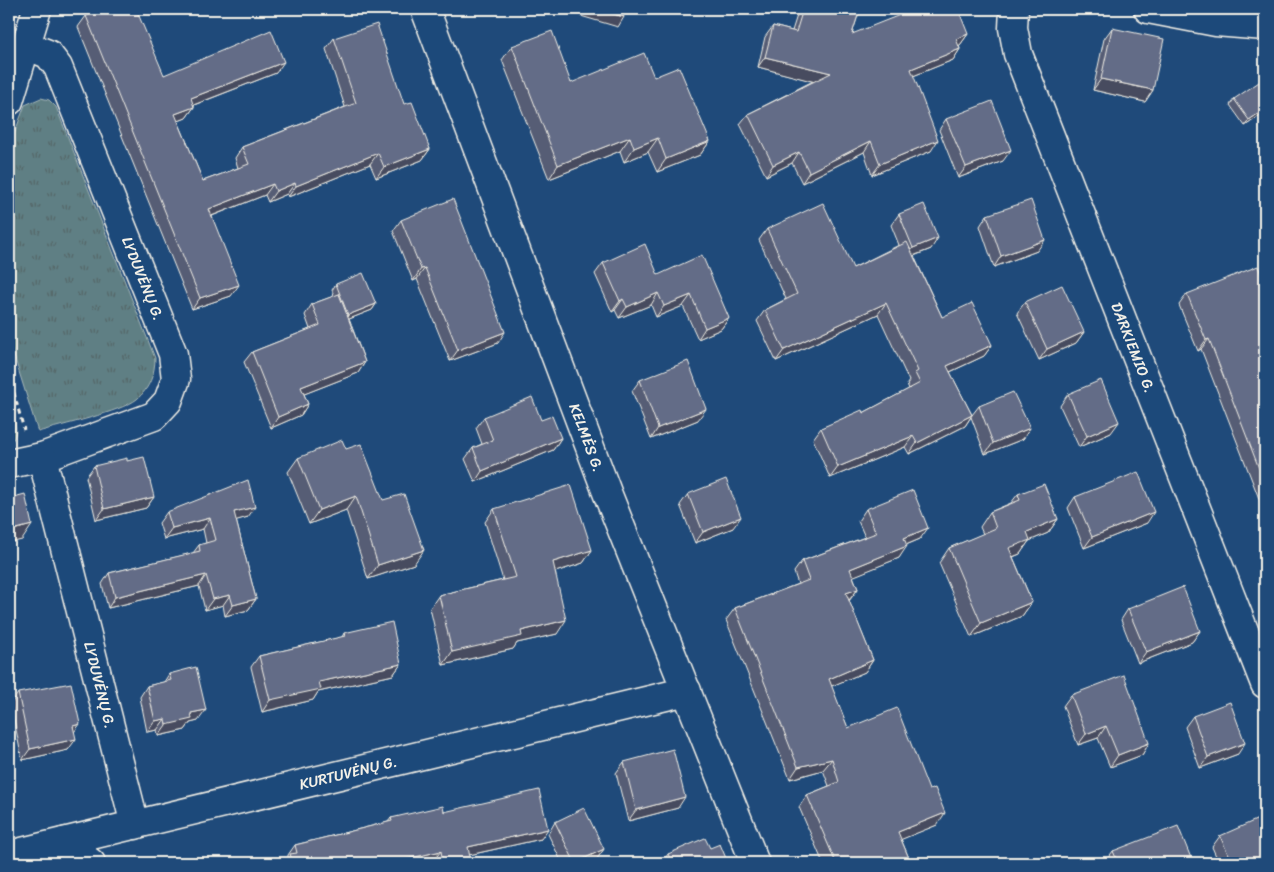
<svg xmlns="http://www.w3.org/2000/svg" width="1274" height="872" font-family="Sriracha,sans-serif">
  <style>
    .grass { fill: url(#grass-tufts); stroke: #a9b8b6 }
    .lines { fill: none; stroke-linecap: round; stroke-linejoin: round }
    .street-casing { stroke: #f4f1e8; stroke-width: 31 }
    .path { stroke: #f4f1e8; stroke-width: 3; stroke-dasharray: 5 4; stroke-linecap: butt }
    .street { stroke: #1f4a7a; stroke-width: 28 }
    .wall { fill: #565d74; stroke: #f4f1e8 }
    .shaded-wall { fill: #464c5e; stroke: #f4f1e8 }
    .building { fill: #646c87; stroke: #f4f1e8 }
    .labels { text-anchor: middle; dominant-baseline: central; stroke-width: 4; stroke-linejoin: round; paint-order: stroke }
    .street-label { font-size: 15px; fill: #f4f1e8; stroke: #1f4a7a }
  </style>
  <defs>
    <pattern id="grass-tufts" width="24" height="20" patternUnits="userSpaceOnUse" patternTransform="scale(1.25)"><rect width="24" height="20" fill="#5e7f84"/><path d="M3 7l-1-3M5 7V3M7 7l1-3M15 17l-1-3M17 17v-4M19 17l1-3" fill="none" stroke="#556668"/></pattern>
  </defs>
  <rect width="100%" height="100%" fill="#1f4a7a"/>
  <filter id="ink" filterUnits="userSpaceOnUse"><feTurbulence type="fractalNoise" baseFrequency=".02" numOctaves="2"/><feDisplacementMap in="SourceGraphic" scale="10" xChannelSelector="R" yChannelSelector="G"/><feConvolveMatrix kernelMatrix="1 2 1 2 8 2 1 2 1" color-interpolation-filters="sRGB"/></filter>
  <g filter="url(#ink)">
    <path class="grass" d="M41 98 49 100 56 107 155 358C155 374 149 389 137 399 121 412 61 425 38 432L9 340V148L25 105Z
      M9 402C13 416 22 433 9 444Z"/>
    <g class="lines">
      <defs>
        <g id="street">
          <path id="s1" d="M425 9 608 495 755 863"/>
          <path id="s2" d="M1014 9 1013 28 1018 54 1265 684"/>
          <path d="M1148 9 1216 22 1265 26"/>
          <path id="s3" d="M25 45 48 54 58 67 173 354 176 379 168 401 154 416 42 457"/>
          <path d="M9 101 37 9"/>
          <path id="s4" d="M9 464 42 457 135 825"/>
          <path d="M64 842 91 863"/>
          <path id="s5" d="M9 855 687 691"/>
        </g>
      </defs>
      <use href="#street" class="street-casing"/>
      <path class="path" d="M9 375 24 430"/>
      <use href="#street" class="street"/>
    </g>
    <path class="wall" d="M799 9H860L852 34H968L960 45H959L960 49 953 60 913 76 931 151 872 175 864 152 802 183 792 163 766 176 740 124 748 114 813 81 758 67 765 37 773 26 792 31Z
      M86 16 164 75 276 73 194 105V107L186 118 178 121 203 181 238 168 235 158 242 147 345 107 326 49 334 38 404 104 430 149 422 160 376 178 370 164 288 197 287 194 268 202 265 195 212 216 231 296 192 309 78 27Z
      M1112 28 1153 90 1145 102 1093 90 1104 39Z
      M512 46 571 83 654 77 710 141 700 155 657 172 648 152 624 162 620 151 549 179 502 60Z
      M1234 99 1265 112 1245 126 1230 105Z
      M946 119 1003 161 958 178 939 130Z
      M899 214 931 249 914 256 942 317 992 345 984 356 950 372 972 415 979 406 1030 428 1023 439 985 454 971 417 965 426 909 454 905 447 830 478 813 439 821 428 863 413 909 389 907 384 909 381 878 314 776 361 757 321 765 310 786 299 759 240 767 229 853 268 899 245 891 225Z
      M987 215 1037 251 994 267 980 226Z
      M401 220 498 343 450 361 417 279 413 281 393 231Z
      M603 263 658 275 729 318 721 329 698 339 683 306 656 317 651 305 619 318 615 310 612 312 595 274Z
      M336 284 376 304 372 310 349 319 365 362 358 373 304 394 308 404 301 415 271 428 244 362 252 352 310 329 305 315 312 304 334 296 332 290Z
      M1265 285V295L1262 300 1265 309V514L1201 349 1198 351 1179 305 1187 294Z
      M1025 302 1084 332 1076 343 1039 360 1017 313Z
      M640 380 698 420 651 439 632 391Z
      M1068 394 1111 433 1079 447 1060 406Z
      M484 417 541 420 561 438 553 450 475 482 465 459 473 448 482 444 476 428Z
      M346 449 414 564 368 579 346 510 309 524 288 472 298 458Z
      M94 466 154 497 146 508 96 520 86 477Z
      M688 494 733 528 695 543 680 505Z
      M1018 494 1058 519 1048 533 1029 541 1020 554 1013 557 1032 602 1022 616 971 637 939 563 949 548 983 534 980 527 990 512 1011 503Z
      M1075 497 1147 523 1084 548 1068 508Z
      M494 509 592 550 583 563 555 572 557 634 517 643 513 649 443 665 430 608 439 595 503 580 485 522Z
      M866 509 920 539 906 545 899 558 853 576 858 589 849 601 873 660 865 672 831 686 848 728 937 825 901 839 911 863H823L799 807 807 795 829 786 823 770 790 779 726 620 735 608 798 584 794 572 802 561 865 537 858 521Z
      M167 512 248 517 236 520 256 599 248 610 225 616 223 605 205 610 199 586 108 608 102 584 109 573 193 553 199 545 206 543 203 529 164 539 159 523Z
      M1128 609 1200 631 1192 642 1138 663 1121 620Z
      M344 633 401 664 393 675 318 692 313 700 262 712 251 667 259 656 342 637Z
      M169 674 198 721 190 723 185 730 158 736 157 730 147 732 140 697 147 686 164 682Z
      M18 693 74 732 68 750 22 760 11 704Z
      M1071 695 1149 743 1142 755 1110 767 1098 738 1078 745 1063 706Z
      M1193 716 1238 754 1200 768 1185 727Z
      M624 762 678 808 628 821 616 773Z
      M444 812 541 839 469 855 471 863H434L433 861 425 863H284L288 857V855L295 845 388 822 391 818Z
      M555 822 604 849 596 860 590 863H562L548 834Z
      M1220 836 1265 863H1219L1212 847Z
      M710 848 728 863H662L668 854Z
      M1113 851 1193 863H1106L1105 862Z"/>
    <path class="shaded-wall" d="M557 9H596L624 17 618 27Z
      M968 34 960 45 948 50 956 39Z
      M960 49 953 60 903 80 911 69Z
      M765 57 831 73 823 84 758 67Z
      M284 62 276 73 183 109 191 98Z
      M1101 79 1153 90 1145 102 1093 90Z
      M194 107 186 118 168 125 175 114Z
      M1265 109V112L1245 126 1249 120Z
      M630 137 620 151 549 179 558 165Z
      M658 138 648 152 624 162 634 148Z
      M938 140 931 151 872 175 880 164Z
      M710 141 700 155 657 172 666 159Z
      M871 141 864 152 802 183 809 172Z
      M430 149 422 160 376 178 384 167Z
      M1011 150 1003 161 958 178 966 167Z
      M799 152 792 163 766 176 773 165Z
      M378 153 370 164 288 197 296 186Z
      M295 183 287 194 268 202 276 191Z
      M273 184 265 195 201 220 209 209Z
      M938 238 931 249 905 259 913 248Z
      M1045 240 1037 251 994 267 1001 256Z
      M425 268 417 279 413 281 421 269Z
      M239 285 231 296 192 309 200 298Z
      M1265 292V295L1260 302V294Z
      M658 293 651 305 619 318 627 307Z
      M691 295 683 306 656 317 664 306Z
      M623 299 615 310 612 312 620 301Z
      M886 303 878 314 776 361 784 350Z
      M376 304 372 310 344 321 348 315Z
      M729 318 721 329 698 339 705 328Z
      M505 332 498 343 450 361 458 350Z
      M1084 332 1076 343 1039 360 1047 349Z
      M1209 339 1201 349 1198 351 1206 340Z
      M992 345 984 356 939 377 947 366Z
      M365 362 358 373 294 398 301 387Z
      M308 404 301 415 271 428 278 417Z
      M706 409 698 420 651 439 658 428Z
      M972 415 965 426 909 454 917 443Z
      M1119 422 1111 433 1079 447 1087 436Z
      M1030 428 1023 439 985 454 993 443Z
      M913 436 905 447 830 478 838 467Z
      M561 438 553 450 475 482 482 471Z
      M356 496 346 510 309 524 319 510Z
      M154 497 146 508 96 520 104 509Z
      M255 507 248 517 227 523 234 512Z
      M1154 512 1147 523 1084 548 1092 537Z
      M741 517 733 528 695 543 703 532Z
      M210 518 203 529 164 539 172 528Z
      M1058 519 1048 533 1029 541 1020 554 999 562 1009 548 1027 532Z
      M32 525 22 540 9 543V531Z
      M928 528 920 539 896 549 904 538Z
      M907 546 899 558 842 581 850 569Z
      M424 550 414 564 368 579 378 565Z
      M592 550 583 563 543 576 553 562Z
      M206 575 199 586 108 608 115 597Z
      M858 589 849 600 838 605 846 593Z
      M230 595 223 605 205 610 213 599Z
      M256 599 248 610 225 616 233 605Z
      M1032 602 1022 616 971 637 981 623Z
      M566 620 557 634 517 643 513 649 443 665 452 652 521 631Z
      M1200 631 1192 642 1138 663 1146 652Z
      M873 660 865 672 820 691 829 679Z
      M401 664 393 675 318 692 313 700 262 712 270 700 319 682Z
      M206 710 198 721 190 723 185 730 158 736 166 725 191 713Z
      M165 719 157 730 147 732 155 721Z
      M80 724 72 735 73 726Z
      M1106 726 1098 738 1078 745 1086 734Z
      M76 739 68 750 22 760 30 749Z
      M1149 743 1142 755 1110 767 1118 755Z
      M1245 743 1238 754 1200 768 1208 757Z
      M832 759 823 770 790 779 798 767Z
      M685 797 678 808 628 821 636 810Z
      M945 813 937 825 890 844 898 832Z
      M548 829 541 839 460 857 468 847Z
      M604 849 596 860 590 863H575Z
      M441 851 433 861 425 863H390Z"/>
    <path class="building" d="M102 9H136L164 75 271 30 284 62 191 98 194 107 175 114 203 181 249 164 242 147 356 103 334 38 377 24 404 104 412 102 430 149 384 167 378 153 296 186 295 183 276 191 273 184 209 209 239 285 200 298 86 16Z
      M596 9H621L624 17Z
      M803 9H860L852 34 915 9H958L968 34 956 39 960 49 911 69 938 140 880 164 871 141 809 172 799 152 773 165 748 114 831 73 765 57 773 26 796 32Z
      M1112 28 1164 39 1153 90 1101 79Z
      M552 31 571 83 644 53 654 77 679 67 710 141 666 159 658 138 634 148 630 137 558 165 512 46Z
      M1265 78V109L1249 120 1234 99Z
      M992 101 1011 150 966 167 946 119Z
      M453 199 505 332 458 350 425 268 421 269 401 220Z
      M1031 200 1045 240 1001 256 987 215Z
      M823 203 853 268 907 242 942 317 972 303 992 345 947 366 972 415 917 443 913 436 838 467 821 428 862 410 863 413 920 383 915 373 918 371 886 303 784 350 765 310 797 294 767 229Z
      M924 204 938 238 913 248 899 214Z
      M645 244 658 275 702 255 729 318 705 328 691 295 664 306 658 293 627 307 623 299 620 301 603 263Z
      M1258 266 1265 285V292L1260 294 1265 309V484L1209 339 1206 340 1187 294Z
      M363 273 376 304 348 315 336 284Z
      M1062 285 1084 332 1047 349 1025 302Z
      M339 294 365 362 301 387 308 404 278 417 252 352 320 325 312 304Z
      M688 361 706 409 658 428 640 380Z
      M1101 380 1119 422 1087 436 1068 394Z
      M1013 392 1030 428 993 443 979 406Z
      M532 397 541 420 552 416 561 438 482 471 473 448 493 440 484 417Z
      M342 440 346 449 361 444 383 500 404 494 424 550 378 565 356 496 319 510 298 458Z
      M144 457 154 497 104 509 94 466 127 458V461Z
      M1138 472 1154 512 1092 537 1075 497Z
      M726 479 741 517 703 532 688 494Z
      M248 480 255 507 234 512 256 599 233 605 230 595 213 599 206 575 115 597 109 573 200 551 199 545 216 540 210 518 172 528 167 512Z
      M11 483 14 497 25 494 32 525 9 531V484Z
      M1044 484 1058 519 1027 532 1030 540 1009 548 1032 602 981 623 949 548 996 528 990 512 1020 500 1018 494Z
      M571 485 592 550 553 562 566 620 521 631 522 636 452 652 439 595 516 577 494 509Z
      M913 490 928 528 904 538 907 546 850 569 858 589 846 593 873 660 829 679 848 728 897 708 929 790 935 788 945 813 898 832 911 863H836L807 795 839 782 832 759 798 767 735 608 809 580 802 561 876 533 866 509Z
      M1183 587 1200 631 1146 652 1128 609Z
      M392 622 401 664 319 682 321 689 270 700 259 656 345 636 344 633Z
      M196 667 206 710 191 713 192 719 166 725 165 719 155 721 147 686 171 680 169 674Z
      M1124 675 1149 743 1118 755 1106 726 1086 734 1071 695Z
      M71 683 80 724 73 726 76 739 30 749 18 693Z
      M1230 702 1245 743 1208 757 1193 716Z
      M673 749 685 797 636 810 624 762Z
      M539 790 548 829 468 847 471 863H443L441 851 390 863H293L290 854 297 853 295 845 392 821 391 818 443 806 444 812Z
      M584 808 604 849 575 863 555 822Z
      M1265 816V863H1232L1220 836Z
      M1178 826 1193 863H1118L1113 851Z
      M705 838 710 848 720 844 728 863H672L668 854Z"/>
  </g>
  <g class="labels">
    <g class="street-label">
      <text stroke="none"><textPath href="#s3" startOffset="269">LYDUVĖNŲ G.</textPath></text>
      <text stroke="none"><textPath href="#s2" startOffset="361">DARKIEMIO G.</textPath></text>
      <text stroke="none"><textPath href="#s1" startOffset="458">KELMĖS G.</textPath></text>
      <text stroke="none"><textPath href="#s4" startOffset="269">LYDUVĖNŲ G.</textPath></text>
      <text stroke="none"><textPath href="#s5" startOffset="349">KURTUVĖNŲ G.</textPath></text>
    </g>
  </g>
  <rect width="1274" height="872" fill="none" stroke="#1f4a7a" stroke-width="30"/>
  <rect x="15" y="15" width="1244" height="842" fill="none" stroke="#f4f1e8" stroke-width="2" filter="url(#ink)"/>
</svg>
